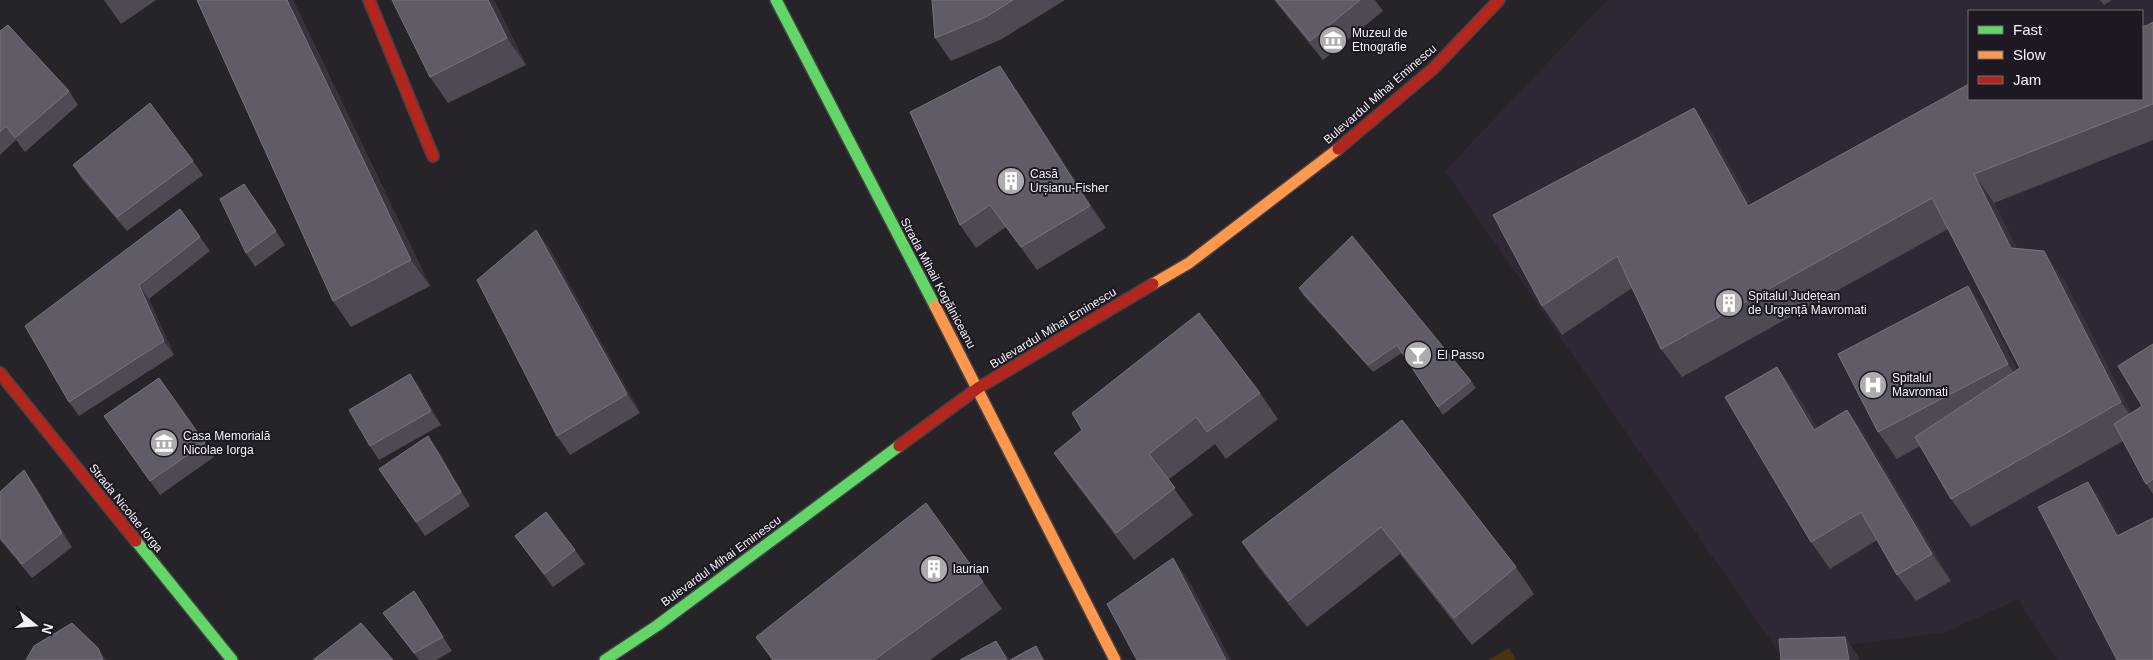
<svg xmlns="http://www.w3.org/2000/svg" width="2153" height="660" font-family="Arial,sans-serif">
  <style>
    .built { fill: #2f2736; fill-rule: evenodd }
    .green { fill: #4b3411 }
    .lines { fill: none; stroke-linecap: round; stroke-linejoin: round }
    .fast-casing { stroke: #444245; stroke-width: 14 }
    .slow-casing { stroke: #444245; stroke-width: 14 }
    .jam-casing { stroke: #444245; stroke-width: 14 }
    .fast { stroke: #63d668; stroke-width: 11 }
    .slow { stroke: #ff974d; stroke-width: 11 }
    .jam { stroke: #b3261e; stroke-width: 11 }
    .wall { fill: #4f4954 }
    .shaded-wall { fill: #37323c }
    .building { fill: #605b66; stroke: #78737d }
    .labels { text-anchor: middle; dominant-baseline: central; stroke-width: 4; stroke-linejoin: round; paint-order: stroke }
    .poi-label { font-size: 12px; fill: #f5f2f9; stroke: #1d1822; text-anchor: start }
    .street-label { font-size: 12px; fill: #f5f2f9; stroke: #1d1822 }
  </style>
  <rect width="100%" height="100%" fill="#272429"/>
  <path class="built" d="M1607 0H2153V660H2057L2018 599 1946 632 1780 654 1445 171ZM1969 11H2142V99H1969Z"/>
  <path class="green" d="M1509 648 1516 660H1489Z"/>
  <g class="lines">
    <defs>
      <path id="fast" d="M776 0 935 306
        M136 541 232 660
        M605 660 658 625 899 446"/>
      <path id="slow" d="M1153 284 1189 263 1338 149
        M935 306 1115 660"/>
      <path id="jam" d="M369 0 433 156
        M1338 149 1434 68 1499 0
        M0 373 136 541
        M899 446 978 388 1153 284"/>
    </defs>
    <use href="#fast" class="fast-casing"/>
    <use href="#slow" class="slow-casing"/>
    <use href="#jam" class="jam-casing"/>
    <use href="#fast" class="fast"/>
    <use href="#slow" class="slow"/>
    <use href="#jam" class="jam"/>
  </g>
  <path class="wall" d="M104 0H156L121 24Z
    M197 0H293L430 286 351 327 333 301Z
    M392 0H494L526 65 448 103 430 77Z
    M932 0H1065L1002 39 951 61 935 38Z
    M1274 0H1375L1383 11 1323 60Z
    M2100 0H2112L2104 5Z
    M2153 22V140L1994 203 2017 249 2064 280 2131 413 2142 406 2153 344V494L2146 484 2123 441 1971 527 1951 499 1920 446 1897 459 1878 432 1987 312 2017 370 2020 368 1948 229 1682 377 1661 349 1632 288 1562 335 1542 306 1694 108 1714 137 1751 205Z
    M0 31 69 91 78 105 25 152 16 140 0 155Z
    M1016 89 1106 228 1037 270 1006 227 976 248 960 225Z
    M193 161 203 175 127 231 82 179 73 165Z
    M254 198 285 245 255 267 246 253Z
    M180 209 210 251 149 299 174 355 79 416 69 402Z
    M536 230 550 249 640 413 570 455 557 436Z
    M1299 288 1471 381 1476 388 1443 415 1402 353 1373 372 1304 296Z
    M410 374 420 388 441 425 379 460 370 446Z
    M159 378 214 457 160 495 104 416Z
    M1260 393 1278 419 1226 459 1215 444 1168 480 1193 515 1134 560 1073 480 1054 453Z
    M1796 393 1817 428 1847 410 1866 437 1951 581 1916 601 1897 575 1877 540 1830 569 1811 542Z
    M1402 420 1516 567 1534 594 1472 645 1400 554 1307 627 1260 569 1242 542Z
    M438 450 470 506 425 536 379 469Z
    M24 470 34 484 72 547 32 578 0 540V492Z
    M515 536 575 550 585 564 553 587Z
    M983 582 1002 609 930 660H772L756 637Z
    M414 591 452 651 436 660H419L383 613Z"/>
  <path class="shaded-wall" d="M287 0H293L430 286 411 260Z
    M488 0H494L526 65 507 38Z
    M1000 66 1016 89 1106 228 1090 206Z
    M1694 108 1714 137 1768 235 1748 206Z
    M1974 174 1994 203 2031 277 2011 248Z
    M536 230 550 249 640 413 627 394Z
    M2044 251 2064 280 2141 431 2121 402Z
    M139 285 149 299 174 355 164 341Z
    M1968 286 1987 312 2027 390 2008 364Z
    M1777 367 1796 393 1833 456 1814 430Z
    M410 374 420 388 441 425 431 411Z
    M1847 410 1866 437 1951 581 1932 554Z
    M428 436 438 450 470 506 461 492Z
    M24 470 34 484 72 547 62 533Z
    M2088 482 2102 501 2130 555 2117 536Z
    M1173 558 1191 584 1231 660H1226Z
    M1845 637 1858 656 1859 660H1849Z
    M996 641 1010 660H1007Z
    M1036 646 1045 660H1043Z
    M98 648 107 660H103Z"/>
  <path class="building" d="M197 0H287L411 260 333 301Z
    M392 0H488L507 38 430 77Z
    M932 0H1013L986 17 935 38Z
    M1276 0H1360L1310 41Z
    M2153 22V104L1974 174 2011 248 2044 251 2121 402 1951 499 1915 437 2020 368 1932 198 1661 349 1617 256 1542 306 1493 215 1694 108 1748 206 1969 84V99H2142V26H2146Z
    M8 25 69 91 15 138 6 126 0 132V31Z
    M1000 66 1090 206 1021 247 990 205 960 225 910 112Z
    M150 103 193 161 117 217 73 165Z
    M244 184 276 231 246 253 220 199Z
    M180 209 200 237 139 285 164 341 69 402 25 326Z
    M536 230 627 394 557 436 477 280Z
    M1352 236 1471 381 1438 407 1397 345 1368 365 1299 288Z
    M1968 286 2008 364 1878 432 1838 354Z
    M1199 313 1260 393 1207 432 1196 417 1149 454 1175 488 1116 533 1054 453 1082 430 1072 413Z
    M2153 344V479L2146 484 2114 424 2142 406 2118 366Z
    M1777 367 1814 430 1847 410 1932 554 1897 575 1861 512 1811 542 1725 397Z
    M410 374 431 411 370 446 349 410Z
    M159 378 205 443 150 481 104 416Z
    M1402 420 1516 567 1454 618 1381 527 1288 601 1242 542Z
    M428 436 461 492 416 522 379 469Z
    M24 470 62 533 22 564 0 537V492Z
    M2088 482 2117 536 2153 518V660H2117L2038 507Z
    M926 503 983 582 874 660H773L756 637Z
    M546 512 575 550 544 574 515 536Z
    M1173 558 1226 660H1137L1107 604Z
    M414 591 443 637 414 653 383 613Z
    M72 623 98 648 103 660H26L34 646Z
    M361 623 393 660H313Z
    M1845 637 1849 660H1781L1779 639Z
    M996 641 1007 660H960Z
    M1036 646 1043 660H1010Z"/>
  <defs>
    <symbol id="museum-disc" viewBox="-11 -11 22 22"><circle r="9.5" fill="#adaab0" stroke="#1d1822"/><path d="M0-6L6-3V-2H-6V-3ZM-5-1h2V3h-2ZM-1-1h2V3h-2ZM3-1h2V3H3ZM-6 4H6V6H-6Z" fill="#fff"/></symbol>
    <symbol id="building-disc" viewBox="-11 -11 22 22"><circle r="9.5" fill="#adaab0" stroke="#1d1822"/><path d="M-4-6H4V6H1V3H-1V6H-4ZM-2.5-4.3h1.7v1.8h-1.7ZM.8-4.3h1.7v1.8H.8ZM-2.5-1h1.7V.8h-1.7ZM.8-1h1.7V.8H.8Z" fill="#fff"/></symbol>
    <symbol id="bar-disc" viewBox="-11 -11 22 22"><circle r="9.5" fill="#adaab0" stroke="#1d1822"/><path d="M-6-5H6L.8 .8V4.5H3.5V6h-7V4.5H-.8V.8Z" fill="#fff"/></symbol>
    <symbol id="hospital-disc" viewBox="-11 -11 22 22"><circle r="9.5" fill="#adaab0" stroke="#1d1822"/><path d="M-5-5h3v3.5h4V-5h3V5h-3V1.5h-4V5h-3Z" fill="#fff"/></symbol>
  </defs>
  <g fill-rule="evenodd">
    <use href="#museum-disc" x="1317" y="24" width="32" height="32"/>
    <use href="#building-disc" x="995" y="165" width="32" height="32"/>
    <use href="#building-disc" x="1713" y="287" width="32" height="32"/>
    <use href="#bar-disc" x="1402" y="339" width="32" height="32"/>
    <use href="#hospital-disc" x="1857" y="369" width="32" height="32"/>
    <use href="#museum-disc" x="148" y="427" width="32" height="32"/>
    <use href="#building-disc" x="918" y="553" width="32" height="32"/>
  </g>
  <g class="labels">
    <g class="poi-label">
      <text x="1352" y="33">Muzeul de<tspan x="1352" dy="14">Etnografie</tspan></text>
      <text x="1030" y="174">Casă<tspan x="1030" dy="14">Urșianu-Fisher</tspan></text>
      <text x="1748" y="296">Spitalul Județean<tspan x="1748" dy="14">de Urgență Mavromati</tspan></text>
      <text x="1437" y="355">El Passo</text>
      <text x="1892" y="378">Spitalul<tspan x="1892" dy="14">Mavromati</tspan></text>
      <text x="183" y="436">Casa Memorială<tspan x="183" dy="14">Nicolae Iorga</tspan></text>
      <text x="953" y="569">laurian</text>
    </g>
    <g class="street-label">
      <text transform="translate(1380 94) rotate(-41)">Bulevardul Mihai Eminescu</text>
      <text transform="translate(938 283) rotate(62)">Strada Mihail Kogălniceanu</text>
      <text transform="translate(1053 328) rotate(-31)">Bulevardul Mihai Eminescu</text>
      <text transform="translate(126 508) rotate(51)">Strada Nicolae Iorga</text>
      <text transform="translate(721 561) rotate(-36)">Bulevardul Mihai Eminescu</text>
    </g>
  </g>
  <rect x="1968" y="10" width="175" height="90" fill="#1d1822" stroke="#736f78"/>
  <rect x="1978" y="26" width="25" height="8" fill="#63d668" stroke="#736f78"/>
  <text x="2013" y="35" font-size="15" fill="#f5f2f9">Fast</text>
  <rect x="1978" y="51" width="25" height="8" fill="#ff974d" stroke="#736f78"/>
  <text x="2013" y="60" font-size="15" fill="#f5f2f9">Slow</text>
  <rect x="1978" y="76" width="25" height="8" fill="#b3261e" stroke="#736f78"/>
  <text x="2013" y="85" font-size="15" fill="#f5f2f9">Jam</text>
  <g transform="translate(35 625) rotate(107)" stroke="#1d1822" stroke-width="4" paint-order="stroke">
  <path d="M0-4L9 19L0 12L-9 19Z" fill="#f5f2f9"/>
  <text y="-8" font-size="14" font-weight="bold" text-anchor="middle" fill="#f5f2f9">N</text>
  </g>
</svg>
